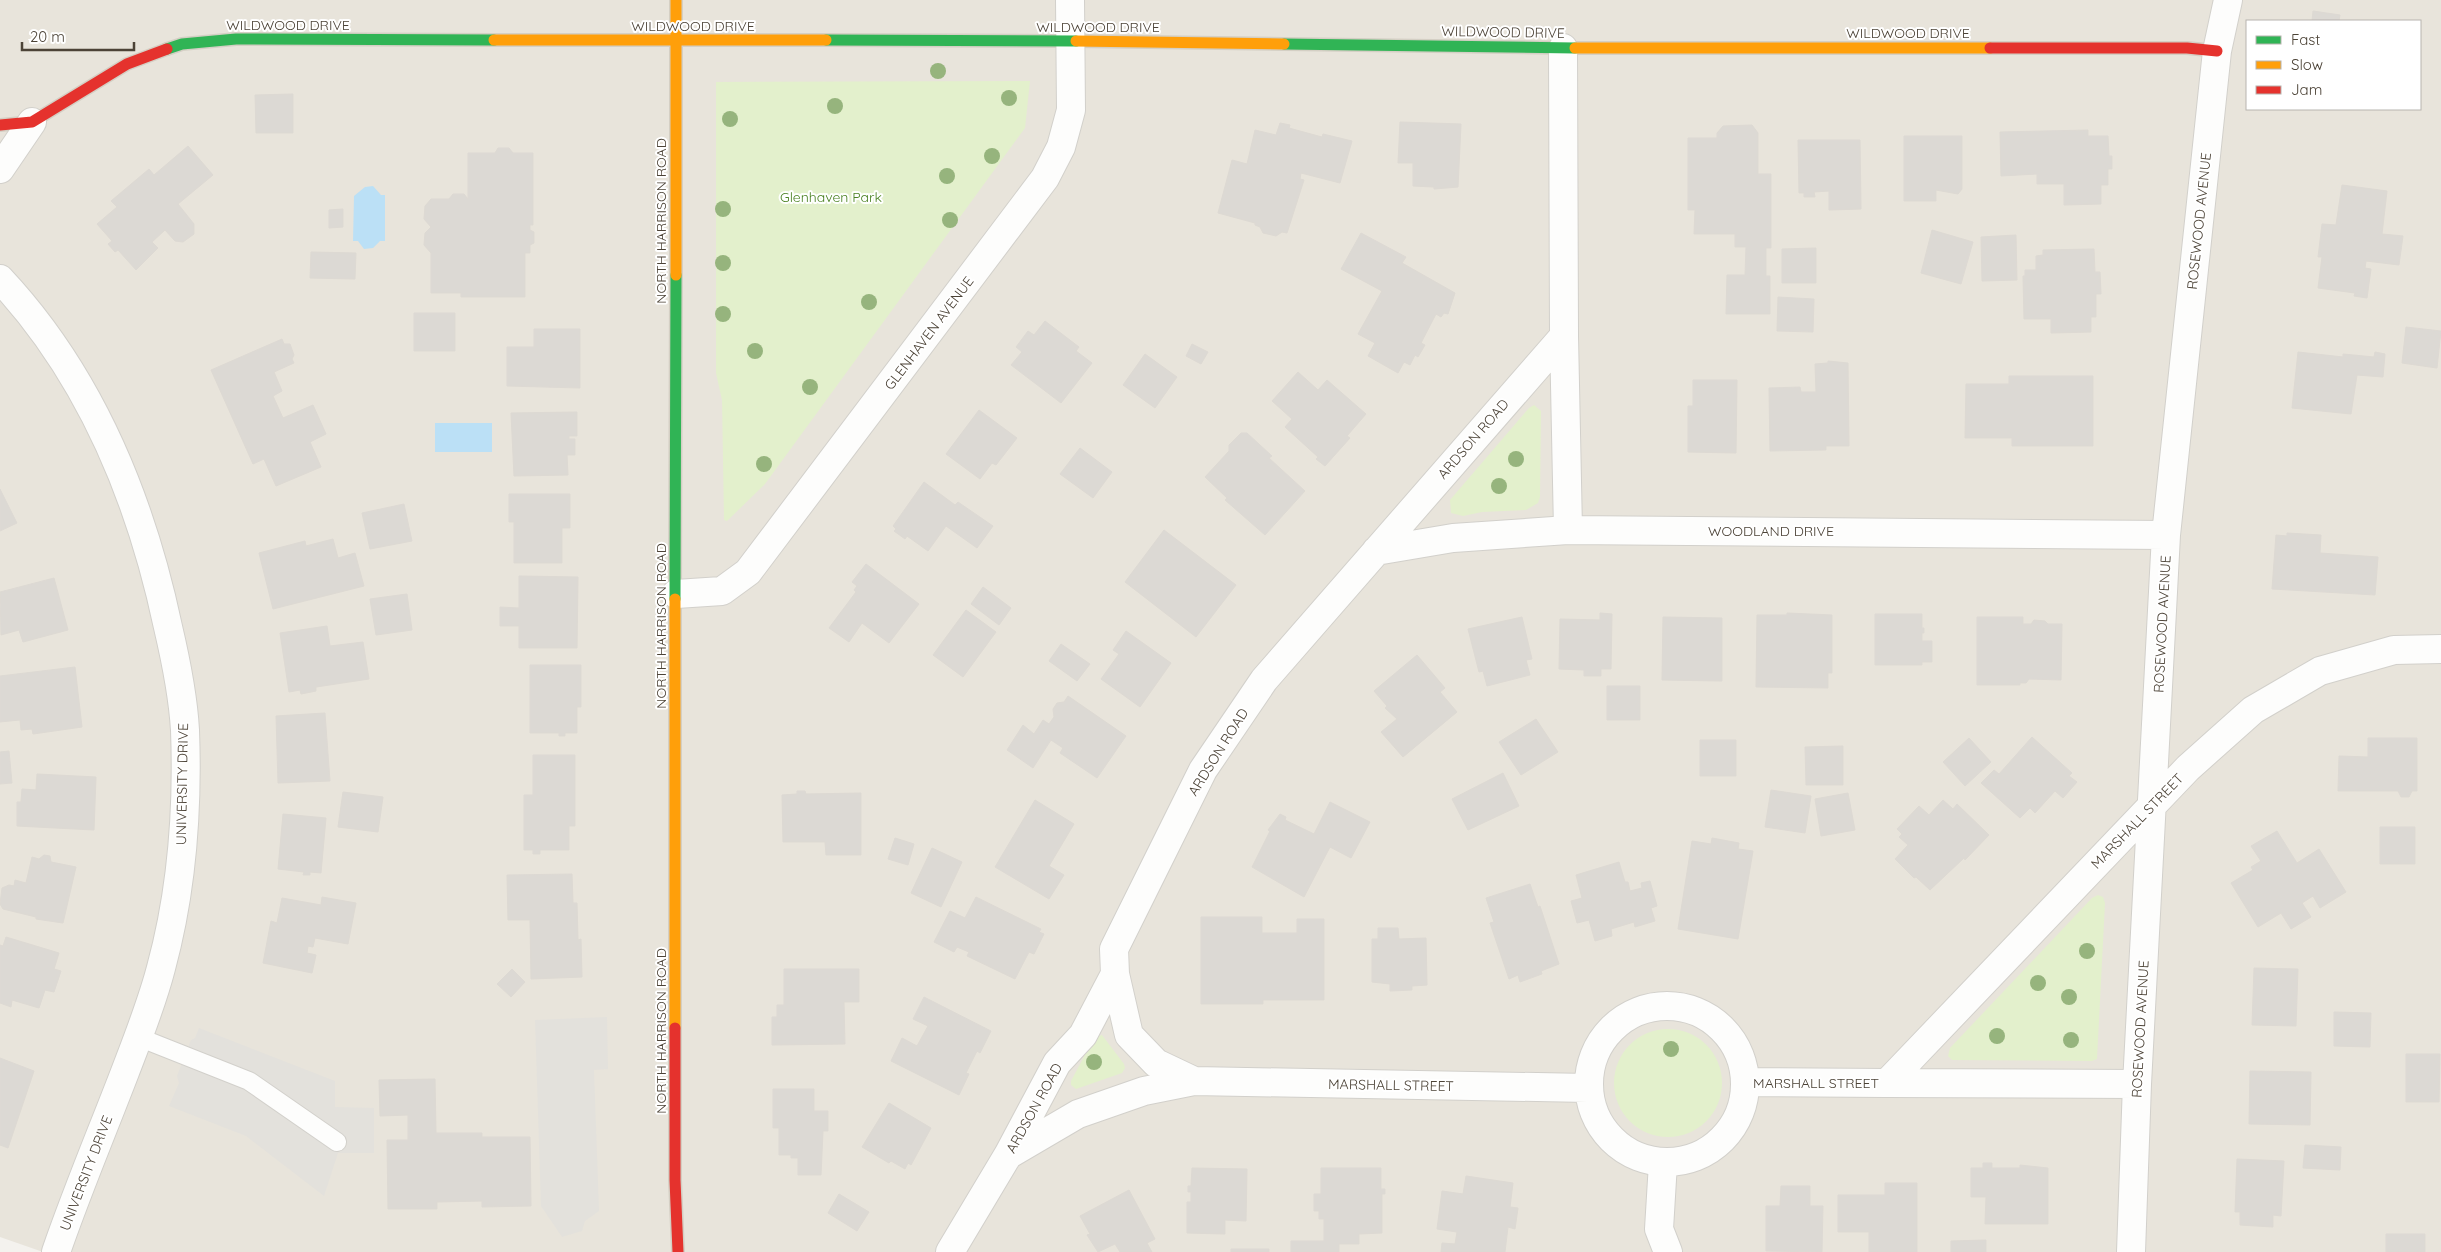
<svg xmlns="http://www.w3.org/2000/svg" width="2441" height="1252" font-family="Quicksand,sans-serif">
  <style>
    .residential { fill: #e8e4db; fill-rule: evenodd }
    .green { fill: #e3f0cc }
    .parking { fill: #e3e1dc }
    .water { fill: #bbe0f6 }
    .building { fill: #dcd9d4; stroke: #ddd9d3 }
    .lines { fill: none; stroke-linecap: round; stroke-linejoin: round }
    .lane-casing { stroke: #d2d0cb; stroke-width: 20 }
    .street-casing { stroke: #d2d0cb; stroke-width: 30 }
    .fast-casing { stroke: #d4cfc4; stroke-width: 14 }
    .slow-casing { stroke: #d4cfc4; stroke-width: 14 }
    .jam-casing { stroke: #d4cfc4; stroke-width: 14 }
    .lane { stroke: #fdfdfc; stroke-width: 18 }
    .street { stroke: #fdfdfc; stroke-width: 28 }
    .fast { stroke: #30b455; stroke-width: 11 }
    .slow { stroke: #ff9f0a; stroke-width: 11 }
    .jam { stroke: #e5322d; stroke-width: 11 }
    .tree { fill: #96b47d }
    .labels { text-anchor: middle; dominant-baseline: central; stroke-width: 4; stroke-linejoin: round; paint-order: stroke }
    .street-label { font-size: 14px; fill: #4c4337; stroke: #fff }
    .park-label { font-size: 14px; fill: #498121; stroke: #fff }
  </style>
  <rect width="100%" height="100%" fill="#f4f2ee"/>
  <path class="residential" d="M0 0H2441V1252H43L0 1237ZM2247 21H2420V109H2247Z"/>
  <path class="green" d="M1030 81 1025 128 765 484 727 521 724 520 722 400 716 373V82Z
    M1534 405 1541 411 1540 497 1538 503 1526 510 1482 512 1463 516 1451 513 1450 500 1529 408Z
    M2098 895 2103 897 2105 903 2097 1059 2092 1061 1952 1060 1948 1056 1950 1048 2092 898Z
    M1614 1083a54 54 0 1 1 108 0a54 54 0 1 1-108 0Z
    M1102 1035 1124 1064 1125 1068 1122 1073 1076 1089 1071 1085V1081L1094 1038Z"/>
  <path class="parking" d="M607 1017 608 1069 594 1070 599 1211 585 1221 582 1231 562 1237 541 1206 535 1020Z
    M199 1028 335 1081V1107L374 1108V1153H338L324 1196 246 1136 169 1106 179 1083 177 1076 191 1040 195 1038Z"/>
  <path class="water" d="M373 186 381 195H385V241H380L373 248 364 249 358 241H353L354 196 365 187Z
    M435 423H492V452H435Z"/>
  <path class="building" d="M2313 11 2340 15 2339 21H2312Z
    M293 94V133H256L255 95Z
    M1400 122 1461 124 1458 187 1434 189V187L1413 186V163H1398Z
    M1280 123 1290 125 1289 128 1322 137 1323 134 1352 141 1340 183 1301 173 1300 179 1304 180 1287 233 1282 232 1276 236 1263 233 1260 227 1255 225V223L1218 213 1232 160 1247 164 1255 130 1276 135Z
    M1752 125 1758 133V174H1771V248H1766V276H1770V314H1726L1727 275H1745L1746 247H1735V234H1694L1695 210H1688V138H1717V133L1723 126Z
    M2088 130V136H2108L2109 156H2112V169H2108V185H2101V204L2064 205V184H2037V174L2001 176 2000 132Z
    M1904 136H1962V189L1958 194 1936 190V201H1904Z
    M1798 140H1860L1861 209 1829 210V191L1814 192 1815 197H1804V193H1799Z
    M188 146 213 175 178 204 194 224V234L183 242 175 241 165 230 152 242 158 248 136 270 118 250 115 252 108 244 112 241 97 224 117 207 111 201 149 169 154 175Z
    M498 148H509L513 153H533V225H530V230L534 232V243L530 245V253H525V297H461V293H431V253L424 245 425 233 431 227 424 219 425 206 431 199H449L453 194H464L468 199V153H495Z
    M2342 185 2387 191 2382 234 2403 236 2399 265 2366 261 2365 268 2371 269 2367 298 2354 296 2355 293 2318 288 2322 257H2318L2322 224 2336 225Z
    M343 209V227L329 228V210Z
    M1932 230 1973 242 1961 284 1921 273Z
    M1361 233 1406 257 1402 263 1455 293 1448 314 1444 313 1441 317 1436 314 1421 343 1425 345 1418 357 1415 355 1410 365 1404 362 1398 373 1368 356 1375 343 1358 334 1382 291 1341 269Z
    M2016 235 2017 280 1982 281 1981 237Z
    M1816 248V283H1782V249Z
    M2094 249 2095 272H2100L2101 294H2096V317H2091V332L2051 333V319H2024L2023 276H2025V270H2036V256L2043 255V250Z
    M311 252 356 253 355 279 310 278Z
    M1778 297 1814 299 1813 332 1777 331Z
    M414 313H455V351H414Z
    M1045 321 1079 347 1076 351 1092 363 1061 403 1011 365 1022 352 1016 347 1028 331 1034 335Z
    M2406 327 2441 331 2437 368 2402 363Z
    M534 329H580V388L507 386V347H534Z
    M282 339 284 344H290L294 355 292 359 294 363 274 372 282 391 273 396 283 418 313 405 326 434 310 442 321 467 276 486 264 459 253 464 211 370Z
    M1192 344 1208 352 1201 364 1186 356Z
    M2298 352 2343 357V354L2374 357 2375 352 2385 354 2383 377 2357 375 2351 414 2292 408Z
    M1145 354 1177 377 1155 408 1123 385Z
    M1828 361 1848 363 1849 446H1826V450L1770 451 1769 388 1800 387 1801 392H1816L1815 364 1828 363Z
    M1298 372 1318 390 1327 380 1366 414 1347 436 1350 438 1325 466 1316 459 1318 457 1285 427 1292 419 1272 401Z
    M2009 376H2093V446H2012V438H1965L1966 384H2009Z
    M1693 380H1737L1736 453 1688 452V406H1693Z
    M979 410 1017 438 996 465 992 463 980 479 946 454Z
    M577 412V436H569V439H575V455H567L568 475 514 476 511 413Z
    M1241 433H1247L1272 456 1269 458 1305 491 1265 535 1225 500 1227 498 1205 477 1229 451V445Z
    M1080 448 1112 472 1093 498 1060 474Z
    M924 482 955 505 958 502 993 526 977 548 946 526 928 551 907 536 905 539 894 531 896 529 893 526Z
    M0 489 17 523 0 531Z
    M509 494H570V528H562V563H514V522H509Z
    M404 504 412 541 370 549 362 513Z
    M1164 530 1236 585 1196 637 1125 582Z
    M2287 533 2321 535 2320 553 2378 557 2375 595 2272 589 2276 535 2287 536Z
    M333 539 338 558 355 553 364 586 273 609 259 553 305 541 306 546Z
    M866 564 919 604 889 643 862 623 849 642 829 628 856 592 854 590 857 586 852 582Z
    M519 576 578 577 577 648H519V626H500V607L519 608Z
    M54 578 68 630 23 642 19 630 1 635 0 592Z
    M983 587 1011 608 999 625 971 604Z
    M407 594 412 630 376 635 370 599Z
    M966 610 996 632 963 677 933 655Z
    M1600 613 1612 614 1611 669H1601V676H1584V670L1559 669 1560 619 1600 620Z
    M1787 613 1832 615V673H1828V688L1756 687 1757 615H1787Z
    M1875 614H1922V628H1924V633H1922V641H1932V662H1922V665H1875Z
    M1522 617 1532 659 1526 660 1530 675 1487 686 1483 671 1479 672 1468 629Z
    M1663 617 1722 618V681L1662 680Z
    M1977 617H2023V624H2031L2034 620 2045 621 2048 624H2062L2061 680 2029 679 2026 683H2020V685H1977Z
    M327 626 330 646 363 642 369 679 316 687V691L301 694 300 690 289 692 280 633Z
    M1126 631 1171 663 1140 707 1101 679 1119 654 1113 650Z
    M1061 644 1090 664 1077 681 1049 661Z
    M1417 655 1445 688 1440 692 1457 712 1403 757 1381 732 1397 719 1385 708 1387 706 1374 691Z
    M530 665H581V707H577V733H565V736H559V733H530Z
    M75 667 82 727 33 734 32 729 21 730 20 720 0 722V676Z
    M1607 686H1640V720H1607Z
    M1068 696 1126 736 1097 778 1060 753 1063 748 1051 740 1033 768 1007 750 1023 725 1034 734 1043 720 1049 724 1054 717 1053 709 1057 703 1064 702Z
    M325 713 330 781 278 783 276 716Z
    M1536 719 1558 752 1521 775 1499 742Z
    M2032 737 2072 773 2069 776 2077 782 2063 798 2055 791 2035 813 2030 808 2020 818 1981 783 1994 770 1999 774Z
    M1969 738 1991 762 1965 786 1943 762Z
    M2368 738H2417V791H2412L2409 797H2401L2398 791H2338L2339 756 2368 757Z
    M1700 740H1736V776H1700Z
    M1843 746V785H1806L1805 747Z
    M9 751 12 783 0 784V752Z
    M533 755H575V826H569V850H540V854H533V850H524V795H533Z
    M1503 773 1519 806 1468 830 1452 799Z
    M37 774 96 777 94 830 17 826V802H21L22 789 36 790Z
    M1771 790 1811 796 1805 833 1765 827Z
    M797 791H805L806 794 861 793V855H826L825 842H783L782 795 797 794Z
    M343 792 383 797 378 832 338 827Z
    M1848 793 1855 830 1821 836 1815 799Z
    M1035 800 1074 824 1049 866 1064 875 1049 899 995 867Z
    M1943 800 1953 809 1957 804 1989 835 1965 860 1964 858 1930 890 1916 877 1914 878 1895 859 1908 845 1899 837 1902 834 1897 829 1919 806 1929 815Z
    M1330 802 1370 822 1351 858 1330 847 1304 897 1252 867 1270 831 1268 830 1280 814 1286 817 1285 820 1314 834Z
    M283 814 326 818 321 873 310 872V875H303L304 872 278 869Z
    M2380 827H2415V864H2380Z
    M2277 831 2297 863 2319 849 2346 892 2320 908 2313 896 2302 903 2311 917 2291 929 2281 913 2258 927 2231 883 2253 870 2251 867 2261 861 2251 846Z
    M895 838 914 844 908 865 888 859Z
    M1712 838 1739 843 1738 849 1753 851 1738 939 1678 929 1692 841 1711 844Z
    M932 848 962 862 941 907 911 893Z
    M44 855 50 856 51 862 76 867 63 923 36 919V917L3 909 0 904 2 888 9 885 14 886 15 880 26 883 32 857 39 859Z
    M1619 862 1625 882H1628L1630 891 1642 888 1641 883 1650 881 1657 906 1651 908 1655 921 1635 927 1634 922 1611 929 1612 936 1595 941 1589 920 1577 923 1571 901 1582 898 1576 875Z
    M572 874 573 903H577L578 940 581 939 582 977 531 979 530 920H508L507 875Z
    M1530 884 1538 907 1540 906 1559 964 1541 971 1542 974 1520 982 1518 975 1509 979 1490 923 1494 922 1486 898Z
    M322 897 356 903 348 944 315 938 313 947 308 946 307 953 316 955 312 973 263 963 271 921 277 923 282 898 321 905Z
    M976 897 1041 929 1039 932 1044 934 1034 954 1029 952 1015 979 967 956 969 952 957 947 954 952 934 942 950 911 965 918Z
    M1201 917H1262V933H1297V919H1324V1000H1263V1004H1201Z
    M1378 928H1398L1399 939 1426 938 1427 985 1412 986V990L1390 991V984L1372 982V939H1378Z
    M6 937 59 953 54 969 61 971 54 992 45 990 39 1008 12 1000 11 1007 0 1003V945L3 946Z
    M2254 968 2298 969 2296 1026 2252 1025Z
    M512 969 525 982 511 997 497 984Z
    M784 969H859V1002H844L845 1044 772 1045V1017H777V1005H784Z
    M924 997 991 1031 980 1053 977 1051 966 1073 969 1074 959 1095 891 1061 902 1038 917 1046 928 1026 913 1019Z
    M2334 1012 2371 1013 2370 1047 2334 1046Z
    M2406 1054H2440L2439 1102H2406Z
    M0 1058 34 1071 8 1148 0 1145Z
    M2250 1071 2311 1072 2310 1125 2249 1124Z
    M435 1079 436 1133H482V1137H530L531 1206 482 1207V1201L437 1202V1209H388L387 1140H408V1115L380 1116 379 1080Z
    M773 1089H814V1111H828V1131H823L821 1175H798V1158H791V1155H779V1128H773Z
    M889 1103 931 1128 911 1165 908 1163 905 1169 891 1161 889 1163 862 1147Z
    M2305 1145 2341 1147 2340 1170 2303 1168Z
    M2237 1159 2284 1161 2281 1216 2273 1215V1227L2240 1225V1212H2235Z
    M1983 1163H1992V1168H2020V1165L2048 1168V1224H1985L1986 1197H1971V1168H1983Z
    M1192 1168 1247 1169 1246 1221 1225 1220V1234L1187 1233V1202H1191V1192H1188V1186H1191Z
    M1321 1168H1381V1189H1385V1194H1382V1233L1359 1234V1244H1339V1252H1291V1241H1324V1219H1319V1211H1314V1194H1321Z
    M1466 1176 1513 1183 1510 1207 1518 1208 1515 1229 1508 1227 1505 1252H1441L1442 1243 1455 1244 1457 1232 1437 1229 1442 1191 1463 1194Z
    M1885 1183H1917V1252H1869V1232H1838V1195H1885Z
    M1781 1186H1810V1206H1823L1822 1252 1766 1251V1206H1780Z
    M1129 1190 1155 1239 1147 1243 1152 1252H1120L1115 1244 1098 1252 1087 1235 1090 1234 1080 1216Z
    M839 1194 869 1212 857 1231 828 1213Z
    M2386 1234H2425V1252H2386Z
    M1986 1240V1252H1951V1241Z
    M1231 1249H1269V1252H1231Z"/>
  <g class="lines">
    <defs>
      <path id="lane" d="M138 1037 249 1081 337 1142"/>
      <path id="street" d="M0 169 32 122
        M0 279C90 375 141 500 168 627 176 661 183 696 185 730 188 810 182 891 161 968 152 1003 138 1038 125 1072 102 1132 77 1191 56 1252
        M1564 336 1568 530
        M1376 551 1453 538 1568 530 2166 535
        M676 594 722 591 748 572 1045 178 1061 147 1071 110 1070 0
        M1115 974 1129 1035 1156 1063 1194 1081
        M1589 1084a78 78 0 1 1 156 0a78 78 0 1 1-156 0Z
        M1746 1082 1887 1083 2188 768 2253 710 2320 671 2394 650 2441 649
        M1887 1083 2137 1084
        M1008 1155 1078 1114 1144 1091 1194 1081 1588 1088
        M1663 1163 1659 1229 1668 1252
        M950 1252 1008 1155 1057 1063 1083 1035 1115 974 1114 949 1203 770 1264 680 1564 336 1563 48
        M2131 1252 2137 1084 2166 535 2217 51 2228 0"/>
      <path id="fast" d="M826 40 1076 41
        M1284 44 1575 48
        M167 49 182 44 236 39 494 40
        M675 599 676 275"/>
      <path id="slow" d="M494 40H826
        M1076 41 1284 44
        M1575 48H1990
        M676 275V0
        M675 1028V599"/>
      <path id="jam" d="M1990 48H2187L2217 51
        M0 125 32 122 127 64 167 49
        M675 1028V1180L678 1252"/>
    </defs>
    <use href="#lane" class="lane-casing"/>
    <use href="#street" class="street-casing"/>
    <use href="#fast" class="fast-casing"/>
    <use href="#slow" class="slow-casing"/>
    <use href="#jam" class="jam-casing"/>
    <use href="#lane" class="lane"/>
    <use href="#street" class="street"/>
    <use href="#fast" class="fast"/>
    <use href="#slow" class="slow"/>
    <use href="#jam" class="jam"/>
  </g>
  <g class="tree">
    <circle cx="938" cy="71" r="8"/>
    <circle cx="1009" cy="98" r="8"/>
    <circle cx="835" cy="106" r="8"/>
    <circle cx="730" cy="119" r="8"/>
    <circle cx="992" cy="156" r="8"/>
    <circle cx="947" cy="176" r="8"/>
    <circle cx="723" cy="209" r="8"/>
    <circle cx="950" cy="220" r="8"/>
    <circle cx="723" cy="263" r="8"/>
    <circle cx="869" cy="302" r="8"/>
    <circle cx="723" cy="314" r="8"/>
    <circle cx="755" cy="351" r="8"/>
    <circle cx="810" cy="387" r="8"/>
    <circle cx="1516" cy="459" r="8"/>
    <circle cx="764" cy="464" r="8"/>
    <circle cx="1499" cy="486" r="8"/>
    <circle cx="2087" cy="951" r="8"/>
    <circle cx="2038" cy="983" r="8"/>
    <circle cx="2069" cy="997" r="8"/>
    <circle cx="1997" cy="1036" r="8"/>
    <circle cx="2071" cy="1040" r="8"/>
    <circle cx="1671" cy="1049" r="8"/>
    <circle cx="1094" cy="1062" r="8"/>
  </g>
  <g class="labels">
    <g class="street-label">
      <text x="288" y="25">WILDWOOD DRIVE</text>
      <text x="693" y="26">WILDWOOD DRIVE</text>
      <text x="1098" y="27">WILDWOOD DRIVE</text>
      <text transform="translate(1503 32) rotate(1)">WILDWOOD DRIVE</text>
      <text x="1908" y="33">WILDWOOD DRIVE</text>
      <text transform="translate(661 221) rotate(-90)">NORTH HARRISON ROAD</text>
      <text transform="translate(2199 221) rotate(-84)">ROSEWOOD AVENUE</text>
      <text transform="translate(929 333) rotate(-53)">GLENHAVEN AVENUE</text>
      <text transform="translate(1473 439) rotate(-49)">ARDSON ROAD</text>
      <text x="1771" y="531">WOODLAND DRIVE</text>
      <text transform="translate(2162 624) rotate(-87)">ROSEWOOD AVENUE</text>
      <text transform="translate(661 626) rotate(-90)">NORTH HARRISON ROAD</text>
      <text transform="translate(1218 752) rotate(-58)">ARDSON ROAD</text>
      <text transform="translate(182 784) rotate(-89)">UNIVERSITY DRIVE</text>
      <text transform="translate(2137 821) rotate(-46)">MARSHALL STREET</text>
      <text transform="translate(2140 1029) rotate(-87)">ROSEWOOD AVENUE</text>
      <text transform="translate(661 1031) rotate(-90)">NORTH HARRISON ROAD</text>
      <text x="1816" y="1083">MARSHALL STREET</text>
      <text transform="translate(1391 1085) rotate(1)">MARSHALL STREET</text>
      <text transform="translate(1034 1108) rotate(-61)">ARDSON ROAD</text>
      <text transform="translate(86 1173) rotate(-69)">UNIVERSITY DRIVE</text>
    </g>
    <g class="park-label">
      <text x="831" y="197">Glenhaven Park</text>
    </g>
  </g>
  <rect x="2246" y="20" width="175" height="90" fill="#ffffff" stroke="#b7b4af"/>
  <rect x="2256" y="36" width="25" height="8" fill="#30b455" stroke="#b7b4af"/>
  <text x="2291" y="45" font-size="15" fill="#4c4337">Fast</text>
  <rect x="2256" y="61" width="25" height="8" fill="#ff9f0a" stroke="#b7b4af"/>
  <text x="2291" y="70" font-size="15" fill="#4c4337">Slow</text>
  <rect x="2256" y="86" width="25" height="8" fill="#e5322d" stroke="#b7b4af"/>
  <text x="2291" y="95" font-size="15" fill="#4c4337">Jam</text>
  <path d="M22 42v8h112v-8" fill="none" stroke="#4c4337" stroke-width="2.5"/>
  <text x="30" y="42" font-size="15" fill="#4c4337" stroke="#ffffff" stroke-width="4" paint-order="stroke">20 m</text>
</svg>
